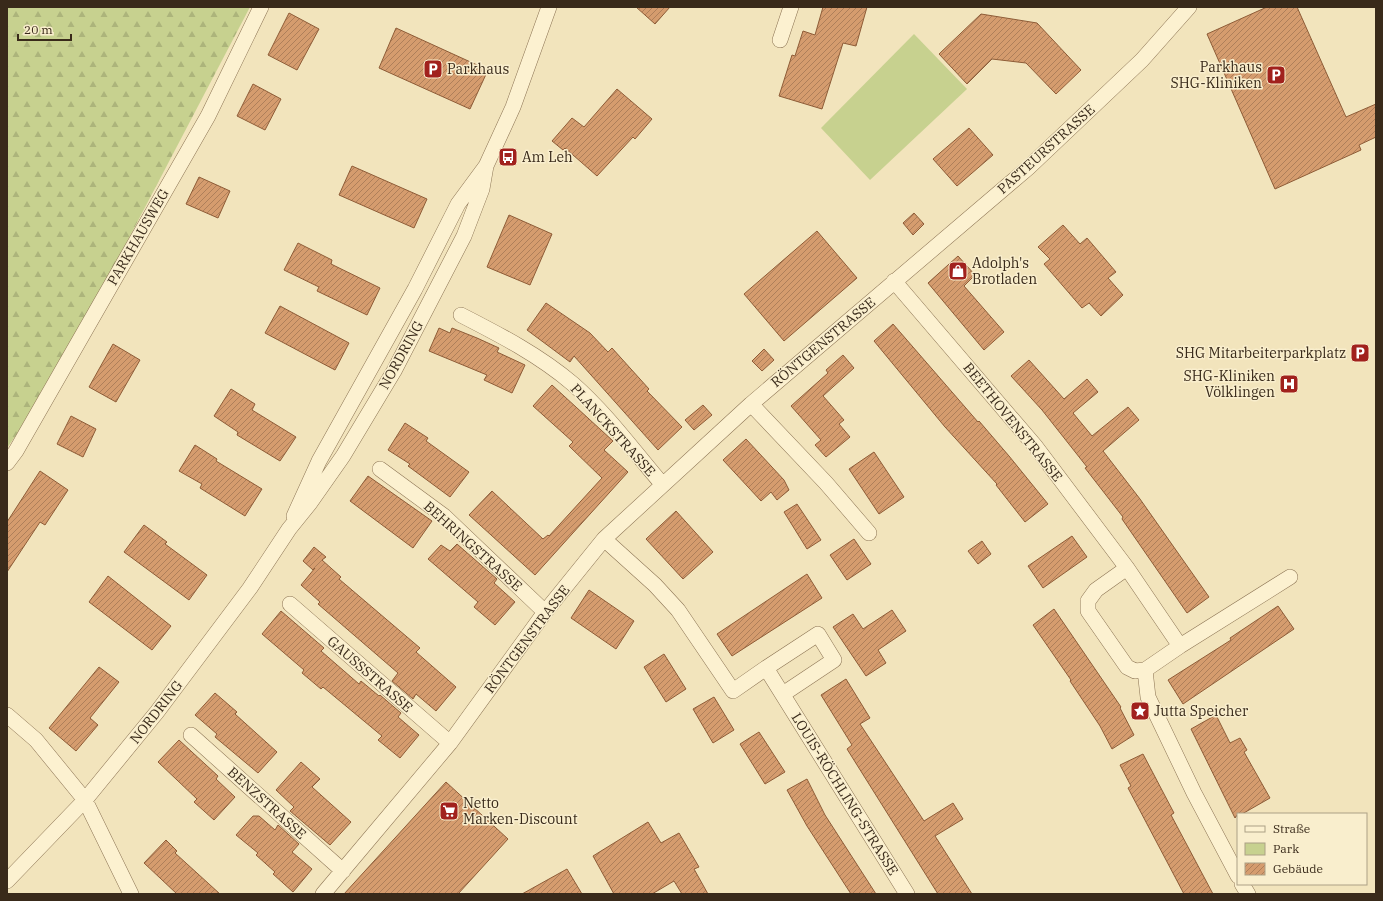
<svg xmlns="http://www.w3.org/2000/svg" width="1383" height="901" font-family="'IBM Plex Serif',serif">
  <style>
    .green { fill: #c7d18f }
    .forest { fill: url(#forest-firs) }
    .building { fill: url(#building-hatch); stroke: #8e5c37 }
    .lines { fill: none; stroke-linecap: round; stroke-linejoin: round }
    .minor-casing { stroke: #8c7454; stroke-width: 16 }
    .minor { stroke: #fcf1d0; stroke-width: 15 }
    .labels { text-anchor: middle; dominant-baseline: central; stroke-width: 3; stroke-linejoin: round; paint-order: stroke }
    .poi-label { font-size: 14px; fill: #392a1a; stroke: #f9eecd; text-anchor: start }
    .street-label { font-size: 14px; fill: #392a1a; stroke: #f9eecd }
  </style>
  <defs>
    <pattern id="forest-firs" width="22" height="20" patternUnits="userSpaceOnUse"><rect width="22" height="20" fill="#c7d18f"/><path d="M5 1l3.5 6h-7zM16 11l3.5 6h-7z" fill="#acb47b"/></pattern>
    <pattern id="building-hatch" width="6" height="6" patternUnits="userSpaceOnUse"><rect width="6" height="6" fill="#d59c6e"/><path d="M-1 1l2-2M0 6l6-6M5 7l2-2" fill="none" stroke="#ae7f5a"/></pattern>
  </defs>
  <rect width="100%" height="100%" fill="#f2e4bc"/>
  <path class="green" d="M914 34 967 89 870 180 821 128Z"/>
  <path class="forest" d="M7 7H250L54 381 7 448Z"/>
  <path class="building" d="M636 7H670L655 24Z
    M823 7H867L856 46 843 43 822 109 779 96 792 55 795 56 803 31 815 35Z
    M1267 7H1297L1346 117 1376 104V137L1359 145 1361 150 1275 189 1207 34Z
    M289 13 319 29 297 70 268 55Z
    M981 14 1037 23 1081 70 1056 94 1026 63 992 59 967 84 939 54Z
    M396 28 488 70 470 109 379 68Z
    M253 84 281 99 265 130 237 116Z
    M617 89 652 119 635 139 633 137 597 176 565 148 563 150 552 141 572 118 584 127Z
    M969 128 993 155 957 186 933 159Z
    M352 166 427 199 414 228 339 195Z
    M199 177 230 191 218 218 186 204Z
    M914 213 924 224 913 235 903 223Z
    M509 215 552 234 530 285 487 267Z
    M1063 225 1080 244 1087 238 1116 272 1108 278 1123 295 1101 316 1089 303 1082 308 1044 264 1050 259 1038 247Z
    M817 231 857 278 784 341 744 294Z
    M298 243 332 260 331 264 380 288 367 315 317 291 319 287 284 270Z
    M958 256 975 275 964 286 1004 332 984 350 928 283Z
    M546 303 590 333 608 352 612 348 649 389 647 391 682 427 658 450 574 356 570 362 527 330Z
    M280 306 349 343 335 370 265 333Z
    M893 324 978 422 979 421 1009 456 1048 504 1025 522 996 485 997 484 945 427 874 341Z
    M439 328 450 333 452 328 477 338 499 348 497 352 525 365 512 393 484 380 487 375 429 351Z
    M113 344 140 360 116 402 89 387Z
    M764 349 774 360 762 371 752 361Z
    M843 355 854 368 823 396 844 420 839 424 850 437 826 457 815 445 821 440 791 406 828 373 826 370Z
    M1029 360 1064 399 1087 379 1098 392 1073 413 1092 436 1128 407 1139 420 1103 451 1140 499 1209 597 1187 613 1122 519 1123 517 1085 468 1087 467 1042 410 1011 376Z
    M552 385 613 441 604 450 628 472 535 575 469 515 492 491 543 539 548 535 549 536 602 478 569 446 573 442 533 406Z
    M231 389 255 404 252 410 296 437 280 461 237 435 238 432 214 416Z
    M703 405 712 415 694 430 685 420Z
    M71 416 96 429 83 457 57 444Z
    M405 423 428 438 426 441 469 472 450 497 408 466 410 464 388 450Z
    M746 439 784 480 789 490 777 500 771 492 761 501 723 460Z
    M195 445 217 459 216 461 262 489 245 516 200 488 202 484 179 471Z
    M874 452 904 497 879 514 849 469Z
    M40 471 68 490 45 525 40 522 7 572V522Z
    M368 476 432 521 413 548 350 501Z
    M797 504 821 540 807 549 784 512Z
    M676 511 713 552 683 579 646 539Z
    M144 525 167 542 165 544 207 575 189 600 124 552Z
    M1072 536 1087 557 1043 588 1028 566Z
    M854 539 871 564 847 580 830 555Z
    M982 541 991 554 978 564 968 551Z
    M457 544 497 579 494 583 515 602 495 625 474 607 478 602 428 559 441 545 450 551Z
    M314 547 326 557 322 560 341 577 339 579 420 648 416 652 456 687 436 711 416 694 413 699 392 681 398 673 318 604 320 602 301 585 315 568 313 570 303 561Z
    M807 574 822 598 732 656 717 634Z
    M108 576 171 626 152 650 89 602Z
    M589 590 634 621 616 649 571 618Z
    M1278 606 1294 629 1183 704 1168 680 1231 640 1230 638Z
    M1054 609 1121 707 1120 708 1134 735 1112 749 1100 726 1070 681 1071 680 1033 625Z
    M892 610 906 631 878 650 886 663 866 676 833 627 853 614 863 629Z
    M281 611 324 648 321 651 359 684 361 681 379 696 380 695 401 713 398 717 419 735 400 758 378 740 382 736 323 687 321 689 302 673 304 670 262 634Z
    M664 654 686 689 666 702 644 667Z
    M99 667 119 682 90 718 98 725 76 751 49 728Z
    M846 679 870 718 860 724 924 821 953 803 963 819 935 836 972 894H938L847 749 852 745 821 695Z
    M215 693 237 712 235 714 277 752 258 773 215 737 217 734 195 715Z
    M714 697 734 730 713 743 693 709Z
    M1216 715 1230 743 1240 738 1247 750 1244 752 1270 798 1242 814H1238L1235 818 1191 729Z
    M759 732 785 772 765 784 740 744Z
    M179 740 218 776 216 779 235 797 214 820 194 802 197 799 158 762Z
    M1143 754 1174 813 1171 815 1213 894H1184L1128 788 1131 786 1120 765Z
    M301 762 320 779 312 787 351 822 330 845 290 811 294 807 276 790Z
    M807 779 825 815 876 894H851L807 826 787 790Z
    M446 782 508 839 458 894H344Z
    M253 816H259L275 830 278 825 299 844 292 852 312 869 293 892 273 874 275 872 256 855 258 853 236 835Z
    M648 822 661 843 679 833 699 867 694 869 708 894H682L674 881 652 894H614L593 856Z
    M166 840 177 851 175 853 220 894H177L144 863Z
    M567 869 582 894H522Z"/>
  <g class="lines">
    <defs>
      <path id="minor" d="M780 40 791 7
        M894 281 1036 447 1127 568 1180 646
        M461 315C500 335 539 355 573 384 606 413 633 450 662 484
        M751 404 826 483 869 533
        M7 463 16 451 208 116 261 7
        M380 469 444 516 545 612
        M294 516 319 461 415 289 458 204 486 166 513 107 549 7
        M604 539 655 585 678 610 733 691 766 668 907 894
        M1127 568 1096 590 1088 601V611L1127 667 1135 671 1145 670 1180 646 1290 577
        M290 604 450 743
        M766 668 818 634 834 660 783 694
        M1145 670 1148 697 1194 793 1238 876
        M7 715 36 740 85 800 131 894
        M191 735 343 871
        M7 881 85 800 157 712 250 588 289 529 310 503 343 456 394 371 464 236 482 189 486 166
        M1242 884 1248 894
        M323 894 450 743 545 612 604 539 751 404 1028 168 1142 60 1189 7"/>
    </defs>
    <use href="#minor" class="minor-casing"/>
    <use href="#minor" class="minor"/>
  </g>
  <defs>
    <symbol id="parking-square" viewBox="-11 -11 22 22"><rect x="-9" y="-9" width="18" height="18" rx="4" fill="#a1211d" stroke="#f9eecd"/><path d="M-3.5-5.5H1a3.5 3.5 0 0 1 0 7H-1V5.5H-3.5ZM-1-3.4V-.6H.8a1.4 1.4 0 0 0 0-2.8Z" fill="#fff"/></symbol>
    <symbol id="bus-square" viewBox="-11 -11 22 22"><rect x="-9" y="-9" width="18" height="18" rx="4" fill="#a1211d" stroke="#f9eecd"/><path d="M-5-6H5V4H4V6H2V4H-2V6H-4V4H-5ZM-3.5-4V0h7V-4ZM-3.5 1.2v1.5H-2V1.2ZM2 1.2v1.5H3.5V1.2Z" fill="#fff"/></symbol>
    <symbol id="shop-square" viewBox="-11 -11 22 22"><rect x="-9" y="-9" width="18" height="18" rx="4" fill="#a1211d" stroke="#f9eecd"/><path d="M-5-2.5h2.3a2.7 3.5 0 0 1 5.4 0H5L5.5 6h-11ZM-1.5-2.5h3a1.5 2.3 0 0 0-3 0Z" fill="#fff"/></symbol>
    <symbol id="hospital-square" viewBox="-11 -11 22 22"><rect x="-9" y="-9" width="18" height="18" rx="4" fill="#a1211d" stroke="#f9eecd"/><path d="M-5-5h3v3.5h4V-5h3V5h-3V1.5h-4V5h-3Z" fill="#fff"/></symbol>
    <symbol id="sight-square" viewBox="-11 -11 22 22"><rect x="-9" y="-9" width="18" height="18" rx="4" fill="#a1211d" stroke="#f9eecd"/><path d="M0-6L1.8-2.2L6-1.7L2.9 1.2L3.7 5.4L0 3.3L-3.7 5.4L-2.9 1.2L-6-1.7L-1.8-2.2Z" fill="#fff"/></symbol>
    <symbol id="supermarket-square" viewBox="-11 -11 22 22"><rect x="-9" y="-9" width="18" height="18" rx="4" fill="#a1211d" stroke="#f9eecd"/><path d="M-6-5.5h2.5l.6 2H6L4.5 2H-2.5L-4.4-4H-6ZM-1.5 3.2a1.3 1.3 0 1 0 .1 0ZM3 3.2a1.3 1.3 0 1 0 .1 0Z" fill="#fff"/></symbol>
  </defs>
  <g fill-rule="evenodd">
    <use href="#parking-square" x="422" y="58" width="22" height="22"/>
    <use href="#parking-square" x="1265" y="64" width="22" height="22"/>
    <use href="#bus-square" x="497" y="146" width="22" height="22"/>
    <use href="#shop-square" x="947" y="260" width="22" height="22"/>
    <use href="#parking-square" x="1349" y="342" width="22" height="22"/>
    <use href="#hospital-square" x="1278" y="373" width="22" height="22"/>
    <use href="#sight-square" x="1129" y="700" width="22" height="22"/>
    <use href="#supermarket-square" x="438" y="800" width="22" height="22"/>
  </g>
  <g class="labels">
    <g class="poi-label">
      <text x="1262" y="67" text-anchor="end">Parkhaus<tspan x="1262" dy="16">SHG-Kliniken</tspan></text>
      <text x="447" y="69">Parkhaus</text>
      <text x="522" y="157">Am Leh</text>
      <text x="972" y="263">Adolph's<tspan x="972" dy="16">Brotladen</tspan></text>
      <text x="1346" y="353" text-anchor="end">SHG Mitarbeiterparkplatz</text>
      <text x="1275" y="376" text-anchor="end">SHG-Kliniken<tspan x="1275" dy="16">Völklingen</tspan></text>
      <text x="1154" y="711">Jutta Speicher</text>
      <text x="463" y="803">Netto<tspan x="463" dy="16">Marken-Discount</tspan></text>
    </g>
    <g class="street-label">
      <text transform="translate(1046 149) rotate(-42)">PASTEURSTRASSE</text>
      <text transform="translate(138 237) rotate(-60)">PARKHAUSWEG</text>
      <text transform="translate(823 342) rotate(-40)">RÖNTGENSTRASSE</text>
      <text transform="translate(401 355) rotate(-61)">NORDRING</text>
      <text transform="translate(1013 422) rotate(51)">BEETHOVENSTRASSE</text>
      <text transform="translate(613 430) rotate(48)">PLANCKSTRASSE</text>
      <text transform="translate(473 546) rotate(42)">BEHRINGSTRASSE</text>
      <text transform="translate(527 639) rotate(-53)">RÖNTGENSTRASSE</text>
      <text transform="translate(370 674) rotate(41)">GAUSSSTRASSE</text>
      <text transform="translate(156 712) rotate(-52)">NORDRING</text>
      <text transform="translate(845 794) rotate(58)">LOUIS-RÖCHLING-STRASSE</text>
      <text transform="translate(267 803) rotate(42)">BENZSTRASSE</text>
    </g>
  </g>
  <rect width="1383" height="901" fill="none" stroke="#392a1a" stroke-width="16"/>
  <rect x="1237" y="813" width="130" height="72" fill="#f9eecd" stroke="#aca085"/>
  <rect x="1245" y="826" width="20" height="6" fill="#fcf1d0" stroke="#aca085"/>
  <text x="1273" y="833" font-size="12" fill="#392a1a">Straße</text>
  <rect x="1245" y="843" width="20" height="12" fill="#c7d18f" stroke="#aca085"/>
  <text x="1273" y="853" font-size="12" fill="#392a1a">Park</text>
  <rect x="1245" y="863" width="20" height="12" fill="url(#building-hatch)" stroke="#aca085"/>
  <text x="1273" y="873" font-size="12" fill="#392a1a">Gebäude</text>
  <path d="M18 34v6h53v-6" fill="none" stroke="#392a1a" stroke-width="2"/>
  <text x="24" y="34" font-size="12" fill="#392a1a" stroke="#f9eecd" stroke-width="3" paint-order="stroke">20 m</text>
</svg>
